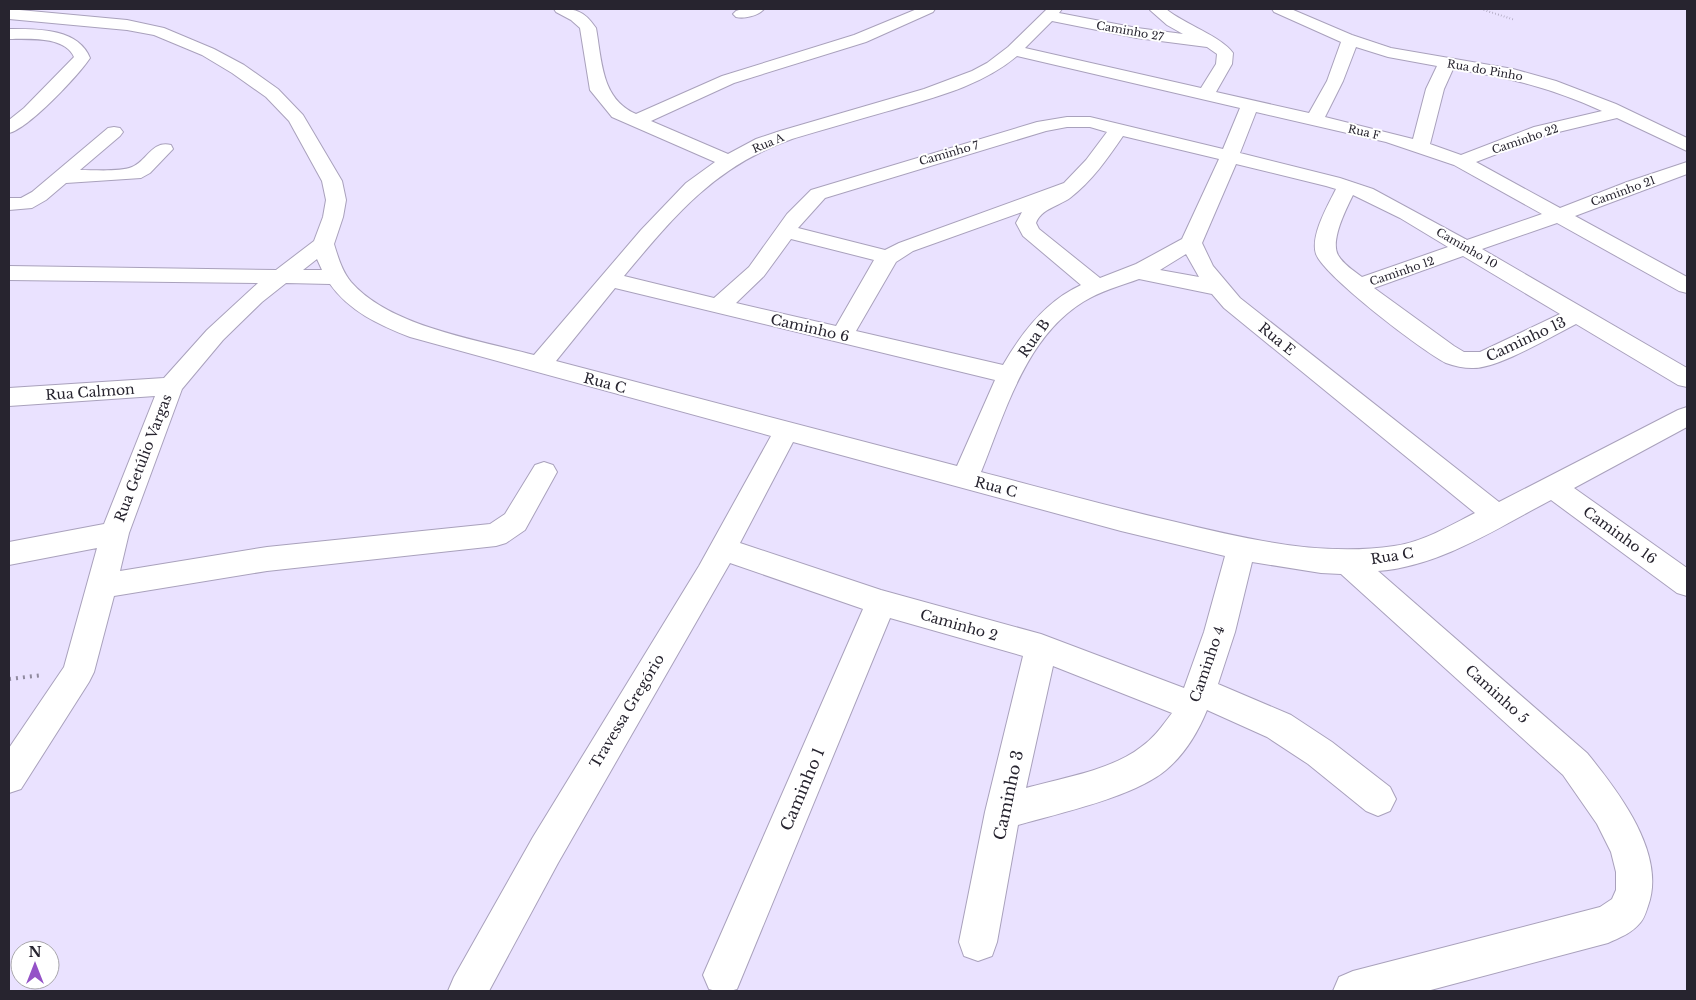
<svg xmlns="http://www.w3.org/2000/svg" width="1696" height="1000" font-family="'Libre Baskerville',serif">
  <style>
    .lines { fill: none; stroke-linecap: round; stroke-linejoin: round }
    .minor-casing { stroke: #a9a1bc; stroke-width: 2 }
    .path-far1 { stroke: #908a9f; stroke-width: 2; stroke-dasharray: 0.5 2.5; stroke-linecap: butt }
    .path { stroke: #908a9f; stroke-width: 4; stroke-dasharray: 2 5; stroke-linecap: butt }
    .minor { fill: #fff; fill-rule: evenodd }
    .labels { text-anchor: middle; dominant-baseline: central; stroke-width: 4; stroke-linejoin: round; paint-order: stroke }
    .far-street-label { font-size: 11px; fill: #27242f; stroke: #fff }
    .street-label { font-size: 14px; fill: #27242f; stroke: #fff }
    .near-street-label { font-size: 16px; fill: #27242f; stroke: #fff }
  </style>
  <rect width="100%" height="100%" fill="#eae2ff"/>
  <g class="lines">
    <defs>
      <path id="minor" d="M9 9 127 20 164 28 214 49 244 65 278 89 303 115 342 181 346 200 343 217 334 244C338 257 342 271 351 282 390 327 479 340 534 355L641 230 686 183 715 162 612 117 590 90 580 28 571 20 556 12 554 9C575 9 583 9 596 28 602 61 601 99 636 114L722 76 854 35 917 9H935L933 12 866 42 734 83 651 121 728 154 756 139 780 131 924 89 972 71 987 63 1008 47 1047 9H1062L1059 13 1137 28 1183 34 1167 25 1150 10 1166 9C1184 24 1221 36 1233 53L1232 64 1216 92 1309 113 1327 81 1341 42 1274 12 1272 9H1291L1352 35 1391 48 1513 69 1556 81 1616 104 1687 138V151L1617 118 1546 135 1476 162 1560 208 1627 182 1687 162V174L1575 216 1687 277V293L1679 291 1557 223 1482 249 1687 368V387L1678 385 1576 324C1552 336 1498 369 1472 368 1464 368 1454 366 1446 363 1422 351 1324 276 1316 254 1310 236 1328 205 1336 189L1326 186 1236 164 1202 243 1213 266 1240 298 1499 502 1678 410 1687 407V427L1574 488 1687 568V596L1677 593 1551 500C1497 528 1441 566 1378 571L1587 753C1618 791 1667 854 1648 906 1646 912 1644 919 1640 923 1632 933 1619 938 1608 943L1427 991H1333L1339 977 1353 971 1600 907 1612 899 1616 890V872L1611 852 1597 824 1563 775 1341 574 1321 573 1252 562 1235 632 1218 684 1291 715 1332 742 1390 787 1396 799 1390 811 1378 816 1366 811 1308 764 1267 737 1207 710C1198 732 1185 754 1166 770 1134 797 1060 813 1018 825L997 942 992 956 978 961 964 956 959 942 985 812 1023 656 890 618 737 989C728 992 718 992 709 989L703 975 863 609 730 563 558 863 489 991H448L454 977 533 837 699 566 771 436 410 337C379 325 349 311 330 284L286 283 262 302 223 340 182 389 129 533 120 571 267 547 490 524 505 514 535 465 544 462 553 465 557 472 525 530 506 543 496 546 267 571 114 596 94 672 89 682 21 789 9 793V748L64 667 97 548 9 565V542L104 524 155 396 9 406V388L164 378 207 330 258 283 9 280V266L276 270 314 241 323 217 326 200 322 181 289 121 266 97 232 73 202 55 154 35 127 30 9 19ZM1052 21 1137 38 1207 47 1217 54 1216 64 1201 88 1025 48ZM1356 47 1388 57 1437 66 1426 89 1413 139 1325 117 1343 81ZM1017 56 1240 108 1223 149 1090 117H1067L1037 122 811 190 787 214 749 267 714 298 624 276C675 215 715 166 792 139 826 129 859 119 892 110 936 97 981 86 1017 56ZM1453 69C1508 77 1551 88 1602 111L1534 127 1461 155 1430 144 1444 89ZM1256 112 1386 142 1454 165 1542 214 1467 240 1373 189 1340 178 1240 153ZM1067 127H1090L1107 132 1086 160 1064 183 899 243 885 250 798 228 825 198 1046 131ZM1123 136 1219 159 1182 239 1136 264 1100 278 1039 229 1036 223C1041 209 1059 206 1070 198 1092 181 1108 158 1123 136ZM1353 195 1400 218 1448 247 1362 277C1354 271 1343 264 1338 255 1330 241 1346 209 1353 195ZM1022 212 1016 223 1023 236 1081 285C1046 301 1022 332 1003 365L856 331 896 262 913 251ZM791 239 874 260 836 326 736 303 764 276ZM1186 254 1199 277 1160 270ZM1463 256 1560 314 1480 352H1464L1454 346 1374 288ZM317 259 322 270H303ZM1139 279 1212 294 1224 308 1475 513C1449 526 1423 542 1394 546 1321 557 1247 539 1176 522 1111 507 1046 489 981 472 1005 413 1025 338 1083 302 1100 291 1120 286 1139 279ZM615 288 995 380 957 466 556 361ZM793 442 1121 531 1225 556 1204 632 1184 688 1041 634 881 590 740 543ZM1053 666 1172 713C1163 725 1154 738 1141 747 1112 770 1062 778 1026 788Z
        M742 9H764C758 16 744 19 736 17L733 14 736 11Z
        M9 29C37 29 78 28 90 58 78 76 28 129 9 133V120L24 108 74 57C65 36 28 39 9 39Z
        M114 127 120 128 123 132 120 136 80 170C94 170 120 172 132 167 147 161 152 140 171 145L173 149 150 173 141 178 66 183 46 200 32 208 9 210V198H21L32 192 108 128Z"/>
    </defs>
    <use href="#minor" class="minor-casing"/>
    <path class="path-far1" d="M1481 9 1515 20"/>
    <path class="path" d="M9 679 43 675"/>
    <use href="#minor" class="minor"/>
  </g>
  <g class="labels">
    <g class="far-street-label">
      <text transform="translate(1130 31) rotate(10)">Caminho 27</text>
      <text transform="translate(1485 70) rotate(10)">Rua do Pinho</text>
      <text transform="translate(1364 132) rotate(13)">Rua F</text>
      <text transform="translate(1525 139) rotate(-19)">Caminho 22</text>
      <text transform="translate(768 143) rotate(-23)">Rua A</text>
      <text transform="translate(949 153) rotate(-16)">Caminho 7</text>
      <text transform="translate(1623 191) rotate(-20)">Caminho 21</text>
      <text transform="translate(1467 248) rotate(30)">Caminho 10</text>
      <text transform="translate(1402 271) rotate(-19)">Caminho 12</text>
    </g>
    <g class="street-label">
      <text transform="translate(810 328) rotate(13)">Caminho 6</text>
      <text transform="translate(1034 338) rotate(-55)">Rua B</text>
      <text transform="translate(1277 339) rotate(39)">Rua E</text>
      <text transform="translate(1526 339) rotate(-25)">Caminho 13</text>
      <text transform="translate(605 383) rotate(15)">Rua C</text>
      <text transform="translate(90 392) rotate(-4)">Rua Calmon</text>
      <text transform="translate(143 458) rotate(-69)">Rua Getúlio Vargas</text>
      <text transform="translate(996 487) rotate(15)">Rua C</text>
      <text transform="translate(1620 535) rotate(36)">Caminho 16</text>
      <text transform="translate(1392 556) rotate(-9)">Rua C</text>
      <text transform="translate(959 625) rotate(16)">Caminho 2</text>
      <text transform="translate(1207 664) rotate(-71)">Caminho 4</text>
      <text transform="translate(1497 694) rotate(42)">Caminho 5</text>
      <text transform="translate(627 711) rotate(-59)">Travessa Gregório</text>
    </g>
    <g class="near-street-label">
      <text transform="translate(802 789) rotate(-67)">Caminho 1</text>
      <text transform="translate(1008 795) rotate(-78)">Caminho 3</text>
    </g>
  </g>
  <rect width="1696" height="1000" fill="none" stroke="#27242f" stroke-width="20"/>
  <g transform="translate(35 965)"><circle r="24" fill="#ffffff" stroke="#a9a7ac"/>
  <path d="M0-4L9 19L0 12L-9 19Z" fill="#9452c7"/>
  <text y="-8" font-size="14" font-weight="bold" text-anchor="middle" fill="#27242f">N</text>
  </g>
</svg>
